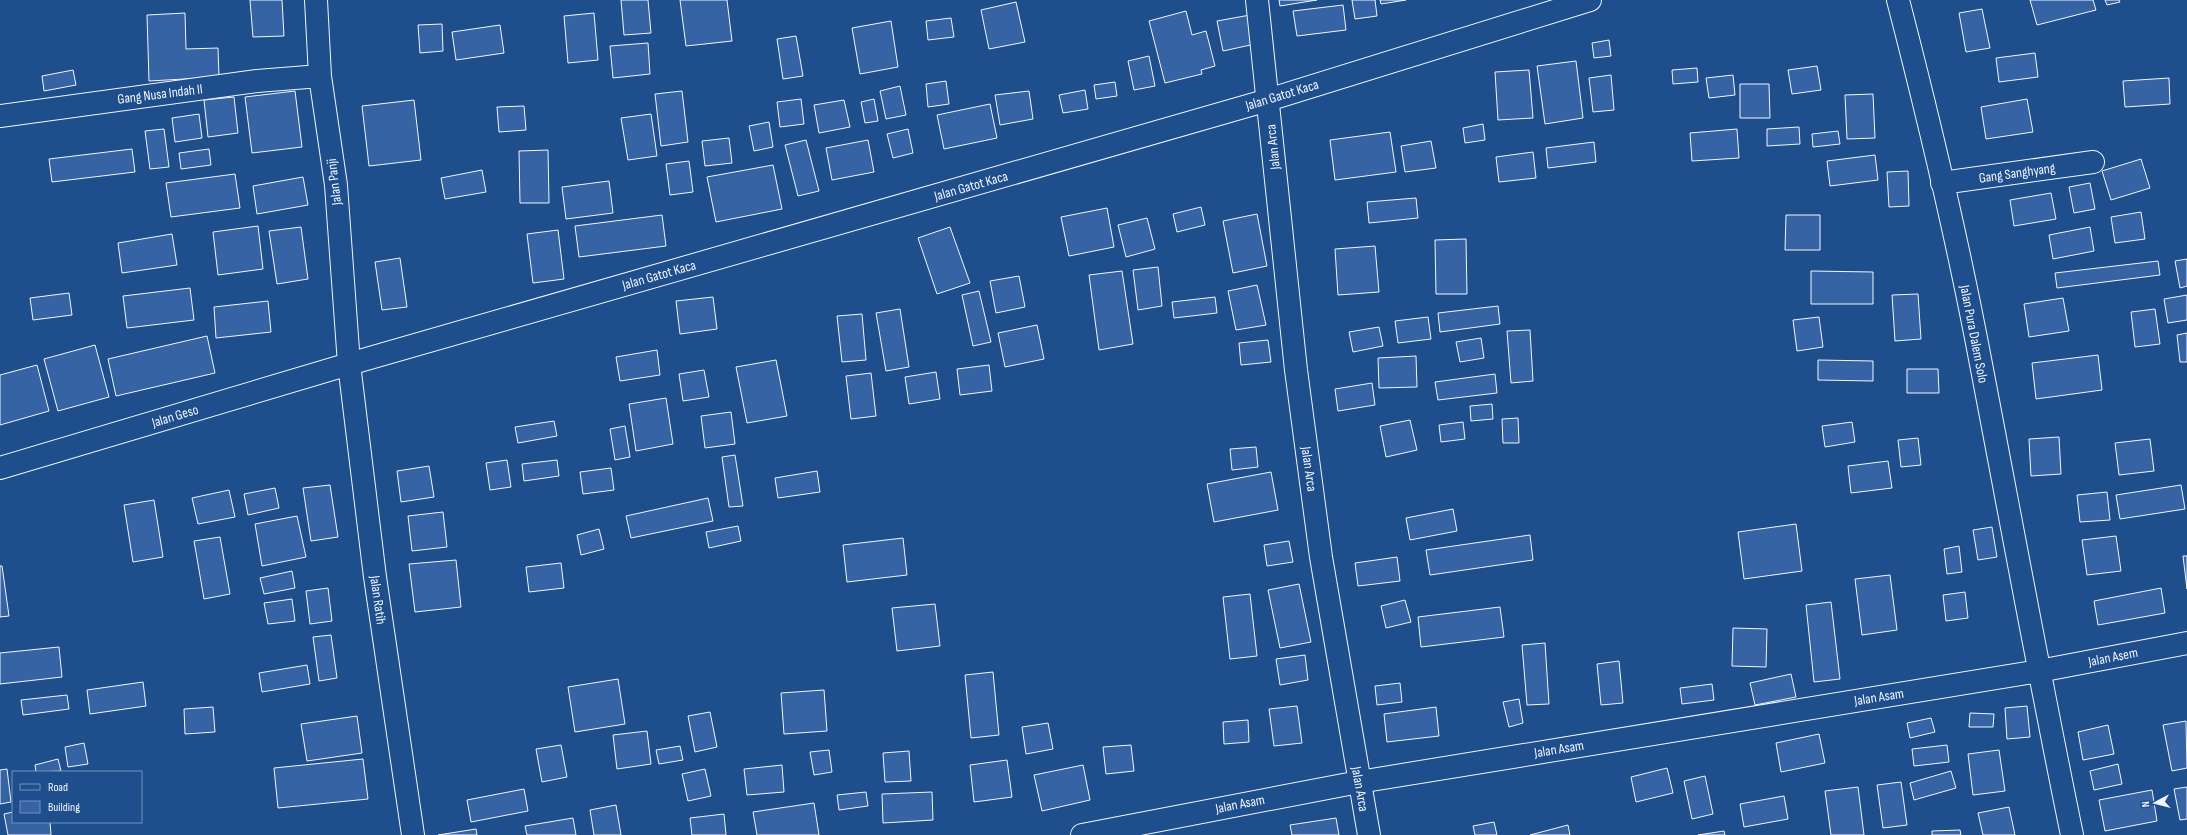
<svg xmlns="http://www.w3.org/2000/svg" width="2187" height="835" font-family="'Sofia Sans Condensed',sans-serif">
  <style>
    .building { fill: #3563a3; stroke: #f2f6ff }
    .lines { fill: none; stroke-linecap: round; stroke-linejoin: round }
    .minor-casing { stroke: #f2f6ff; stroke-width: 24 }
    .tertiary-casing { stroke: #f2f6ff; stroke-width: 24 }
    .secondary-casing { stroke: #f2f6ff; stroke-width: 24 }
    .minor { stroke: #1f4e8c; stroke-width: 22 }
    .tertiary { stroke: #1f4e8c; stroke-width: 22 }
    .secondary { stroke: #1f4e8c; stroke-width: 22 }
    .labels { text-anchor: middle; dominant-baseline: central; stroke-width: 3; stroke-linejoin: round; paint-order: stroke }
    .street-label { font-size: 14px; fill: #f2f6ff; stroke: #1f4e8c }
  </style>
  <rect width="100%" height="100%" fill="#1f4e8c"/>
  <path class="building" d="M250 0H282L284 36 253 37Z
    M621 0H648L651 33 624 35Z
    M680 0H727L732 41 686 46Z
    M1279 0H1317L1280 6Z
    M1352 0H1375L1377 16 1355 19Z
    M1380 0H1406L1381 4Z
    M2030 0H2093L2096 10 2037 25Z
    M2105 0H2119L2120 2 2107 5Z
    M1016 2 1025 42 989 49 981 10Z
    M1343 5 1346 30 1297 36 1293 11Z
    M1982 9 1990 48 1966 52 1959 13Z
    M1186 11 1192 35 1206 31 1215 66 1201 70 1202 74 1165 83 1149 21Z
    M185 13 186 49 218 48 219 77 149 81 147 15Z
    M594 13 598 60 568 63 564 16Z
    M1250 15 1255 44 1223 51 1217 21Z
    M951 18 954 37 928 40 926 21Z
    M891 21 898 67 860 74 852 28Z
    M442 24 443 51 420 53 418 25Z
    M500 25 504 53 456 60 452 32Z
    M796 36 803 76 783 79 777 39Z
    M1609 40 1611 56 1594 58 1592 43Z
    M648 43 650 74 613 78 610 46Z
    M2035 53 2038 77 1999 82 1996 58Z
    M1149 56 1155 86 1134 90 1128 61Z
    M1576 61 1583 118 1545 124 1537 66Z
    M1817 66 1821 90 1792 94 1788 70Z
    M1697 68 1698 82 1673 84 1672 70Z
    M73 70 76 85 44 91 42 76Z
    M1529 70 1533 118 1498 120 1495 72Z
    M1611 75 1614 110 1593 112 1589 78Z
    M1733 75 1735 95 1709 98 1706 78Z
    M2169 78 2170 104 2125 107 2123 81Z
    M946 81 949 104 928 107 926 84Z
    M1115 82 1117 96 1096 99 1094 85Z
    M1740 84H1769L1770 118H1740Z
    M900 86 906 115 886 119 880 91Z
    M1085 90 1088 109 1063 113 1059 95Z
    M295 91 302 147 252 153 245 97Z
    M682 91 688 142 661 146 655 94Z
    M1029 91 1033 119 1000 125 995 95Z
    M1873 94 1875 138 1847 139 1845 95Z
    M234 97 238 133 208 137 204 100Z
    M801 99 804 124 780 127 777 102Z
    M874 99 878 121 865 123 861 102Z
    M2027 99 2033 132 1986 139 1981 107Z
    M414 100 421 160 369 166 362 106Z
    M844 100 850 127 819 133 814 105Z
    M990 104 997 138 944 149 937 115Z
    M524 106 526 130 499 132 497 107Z
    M199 114 202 138 175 142 172 118Z
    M651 114 657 156 628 160 621 118Z
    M769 122 773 147 754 151 749 126Z
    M1483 124 1485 140 1465 143 1463 128Z
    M1799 127 1800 144 1767 146V129Z
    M164 129 169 167 150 169 145 131Z
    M908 129 913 153 893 158 887 134Z
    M1737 129 1739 158 1692 161 1690 133Z
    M1838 131 1840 144 1813 147 1812 134Z
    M1390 132 1396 172 1335 180 1330 140Z
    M729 138 732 163 705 166 702 141Z
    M806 140 819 191 798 196 785 145Z
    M868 140 874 172 832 180 826 148Z
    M1431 141 1436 168 1405 172 1401 146Z
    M1594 142 1596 162 1548 168 1546 148Z
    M132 149 135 172 52 182 49 159Z
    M209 149 211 165 181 169 179 153Z
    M548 150 549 203H520L519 151Z
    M1533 152 1536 178 1499 182 1496 157Z
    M1875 155 1878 180 1830 186 1827 161Z
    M2141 159 2150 188 2111 200 2102 171Z
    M689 161 693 192 670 195 666 164Z
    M773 165 782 209 716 222 707 177Z
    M482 170 486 192 445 199 441 178Z
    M1908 171 1909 206 1889 207 1887 172Z
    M235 174 240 208 171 217 166 183Z
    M303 177 308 205 257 214 253 186Z
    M609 181 613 213 566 219 562 187Z
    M2090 183 2095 209 2074 213 2069 187Z
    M2051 193 2056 219 2014 226 2010 200Z
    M1416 198 1418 218 1369 223 1367 202Z
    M1201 207 1205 225 1177 232 1173 214Z
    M1107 208 1114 247 1069 256 1061 217Z
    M2141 212 2145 239 2115 243 2111 217Z
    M1257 214 1267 266 1233 273 1223 221Z
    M662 215 666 246 579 257 575 226Z
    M1786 215H1820V250H1785Z
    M1147 218 1155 249 1126 257 1118 225Z
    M258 226 263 269 218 275 213 232Z
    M301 227 308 279 277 284 269 231Z
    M950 227 970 283 937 294 918 238Z
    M2090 227 2094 251 2053 259 2049 235Z
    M558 230 564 279 533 283 527 234Z
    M172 234 177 265 122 273 118 243Z
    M1466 239 1467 294H1436L1435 240Z
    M1375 246 1379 292 1338 295 1335 249Z
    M400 258 407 307 382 310 375 262Z
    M2187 259V286L2180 288 2175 261Z
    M2158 261 2160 275 2057 288 2055 273Z
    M1158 267 1162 306 1138 310 1133 270Z
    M1122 271 1133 344 1099 350 1089 275Z
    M1811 271 1873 272V304H1811Z
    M1019 276 1025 307 996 313 990 281Z
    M1257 285 1266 325 1236 330 1228 291Z
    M190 288 194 320 127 328 123 296Z
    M979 291 991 342 973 346 962 295Z
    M69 293 72 315 33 320 30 298Z
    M1918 294 1921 339 1895 341 1892 295Z
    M2187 295V320L2168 323 2164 299Z
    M713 297 717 329 680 334 676 301Z
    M1215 297 1217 313 1174 318 1172 302Z
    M2063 298 2069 331 2029 337 2024 304Z
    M268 301 271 332 216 338 214 307Z
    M1498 306 1500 324 1440 332 1438 313Z
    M900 309 909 367 886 371 876 313Z
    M2155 309 2160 344 2135 347 2131 312Z
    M862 314 866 360 842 362 837 316Z
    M1428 317 1431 339 1398 343 1395 321Z
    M1819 317 1823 347 1797 351 1793 320Z
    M1037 325 1044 359 1005 367 998 333Z
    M1379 327 1383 346 1353 352 1349 332Z
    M1530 330 1533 381 1511 383 1507 331Z
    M2187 333V362H2180L2177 335Z
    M207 336 215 373 116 396 108 359Z
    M1481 338 1484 358 1460 362 1456 342Z
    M1268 340 1271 362 1241 365 1239 343Z
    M95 345 109 397 58 411 44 359Z
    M657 350 660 375 620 381 616 357Z
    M2098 355 2102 390 2036 399 2032 363Z
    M1416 356 1417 387 1379 388 1378 358Z
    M776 360 787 416 747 423 736 367Z
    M1818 360 1873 361V381L1818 380Z
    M37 365 49 411 0 425V375Z
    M989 365 992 391 960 395 957 369Z
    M1907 369H1938L1939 393H1907Z
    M704 370 709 397 683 401 679 374Z
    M936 372 940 399 909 404 905 377Z
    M871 373 876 416 851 419 846 376Z
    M1495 374 1497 393 1438 400 1435 382Z
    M1372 383 1375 405 1338 411 1335 389Z
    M666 398 673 444 636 451 629 404Z
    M1492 404 1493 419 1471 421 1470 406Z
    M731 412 735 444 705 448 701 416Z
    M1518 418 1519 443H1503L1502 419Z
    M1410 420 1417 450 1386 457 1380 426Z
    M554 421 557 436 518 443 515 427Z
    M1463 422 1465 439 1441 442 1439 425Z
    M1852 422 1855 442 1825 447 1822 426Z
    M625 426 630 457 615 460 610 429Z
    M2059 437 2061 474 2031 476 2029 439Z
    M1918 438 1921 465 1901 467 1898 440Z
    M2150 439 2154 471 2119 475 2115 443Z
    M1256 447 1258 467 1232 470 1230 449Z
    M735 455 743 506 729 507 722 457Z
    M507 460 511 487 490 490 486 463Z
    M557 460 559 476 524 481 522 464Z
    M1888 461 1892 488 1851 493 1848 466Z
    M429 466 434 497 401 502 397 471Z
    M611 468 614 490 583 494 580 472Z
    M817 471 820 492 778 498 775 478Z
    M1271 472 1278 510 1214 522 1207 484Z
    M330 485 338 537 311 541 303 488Z
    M2181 485 2185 509 2120 519 2116 495Z
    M275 488 279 508 248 515 244 494Z
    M229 490 235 517 198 524 192 498Z
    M2107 492 2110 520 2080 522 2077 495Z
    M708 498 713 521 631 538 626 516Z
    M154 500 163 557 133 562 124 505Z
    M1453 509 1457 531 1410 540 1406 518Z
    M443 512 447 547 412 551 408 516Z
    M297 516 306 557 262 566 255 524Z
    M1796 524 1802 571 1744 579 1738 532Z
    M738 526 741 541 709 548 706 532Z
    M1992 527 1997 557 1978 560 1973 530Z
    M599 529 604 549 581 555 577 535Z
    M1530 535 1533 560 1430 575 1426 550Z
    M2116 536 2121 571 2087 575 2082 540Z
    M220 537 230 594 204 599 194 541Z
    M903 538 907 575 847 582 843 545Z
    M1289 541 1293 562 1267 566 1264 545Z
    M1959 546 1962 572 1947 574 1944 549Z
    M2183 556H2187V589Z
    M1397 557 1400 581 1358 586 1355 563Z
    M456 560 461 607 415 612 409 564Z
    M561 563 564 588 529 592 526 567Z
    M0 566H2L9 616 0 617Z
    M292 571 295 588 264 594 260 578Z
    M1890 575 1897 630 1862 635 1855 579Z
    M1299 584 1311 642 1280 648 1268 590Z
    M328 588 332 621 310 624 306 591Z
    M2161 588 2165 613 2098 625 2094 601Z
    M1965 592 1968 618 1946 621 1943 595Z
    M1250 594 1257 656 1230 659 1223 597Z
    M292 599 295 621 268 624 264 603Z
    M1405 600 1411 622 1386 628 1381 606Z
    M1831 602 1840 679 1814 682 1806 605Z
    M935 604 940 646 897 651 892 608Z
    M1500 607 1504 637 1421 647 1418 617Z
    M1733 628 1767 629 1766 667 1732 666Z
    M331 635 337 678 319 681 313 637Z
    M1545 643 1549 704 1527 705 1522 645Z
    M59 647 62 677 0 684V653Z
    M1305 655 1308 680 1280 685 1276 659Z
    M1619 661 1623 703 1601 705 1597 664Z
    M307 665 310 684 262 692 259 673Z
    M993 672 999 735 971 738 965 675Z
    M1791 674 1796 697 1755 705 1750 683Z
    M618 679 625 724 575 732 568 687Z
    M143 682 146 706 90 714 87 690Z
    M1400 683 1402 702 1377 705 1375 686Z
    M1712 684 1714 700 1682 704 1680 688Z
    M824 690 827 731 784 734 781 693Z
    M67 695 69 709 23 715 21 700Z
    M1519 699 1523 723 1509 727 1503 702Z
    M1297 706 1302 743 1274 746 1269 709Z
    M2027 706 2030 737 2007 739 2005 708Z
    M213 707 215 732 185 734 184 709Z
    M1436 707 1439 736 1387 742 1384 714Z
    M710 712 717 747 695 752 688 716Z
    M1970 713 1994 714 1993 727H1969Z
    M357 716 362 753 307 761 301 724Z
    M1931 718 1935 732 1910 738 1907 723Z
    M1248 720 1249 742 1224 744 1223 722Z
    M2186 721 2187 768 2172 771 2163 725Z
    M1048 723 1053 749 1026 754 1022 727Z
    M2108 725 2114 754 2083 760 2078 732Z
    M647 731 651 764 617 769 613 735Z
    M1819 734 1825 763 1781 772 1776 743Z
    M84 743 88 764 68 767 65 747Z
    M561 745 567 777 542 782 536 749Z
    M1131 745 1134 771 1106 774 1103 747Z
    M1947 745 1949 762 1914 766 1912 749Z
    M680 746 683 760 659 764 656 750Z
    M829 750 832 772 814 775 810 752Z
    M1999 750 2005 791 1973 795 1968 754Z
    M909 751 911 781 885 782 883 753Z
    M58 759 61 771 36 772 35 765Z
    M363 759 368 799 278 808 274 768Z
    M1007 760 1012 797 974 802 970 765Z
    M2118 764 2122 784 2094 790 2090 771Z
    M782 765 784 792 747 795 744 769Z
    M1083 765 1090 800 1042 811 1034 775Z
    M1667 768 1673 793 1636 802 1631 777Z
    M7 769 11 802 0 804V770Z
    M705 769 711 796 688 801 682 774Z
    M1951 771 1956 788 1914 800 1910 783Z
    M1705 776 1713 814 1692 819 1684 781Z
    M1901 782 1907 825 1883 828 1877 785Z
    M1858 787 1864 835H1831L1825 791Z
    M2187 787V819L2180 820 2174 789Z
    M524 789 528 811 471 822 467 800Z
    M2152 790 2157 821 2105 831 2099 800Z
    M866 792 868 806 839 810 837 795Z
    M932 792 933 820 883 823 882 794Z
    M1784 796 1788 819 1744 827 1740 804Z
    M814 803 819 835H757L753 812Z
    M616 805 621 835H594L590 810Z
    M2009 807 2015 835H1983L1978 813Z
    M13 812V822H50L51 835H8L4 814Z
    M724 814 726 835H692L690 818Z
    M573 818 576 835H527L525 826Z
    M1336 818 1339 835H1292L1290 825Z
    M1494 822 1497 835H1475L1473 826Z
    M1568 825 1570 835H1530Z
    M476 829 477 835H438Z
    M1960 830 1961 835H1932V831Z
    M1724 831 1725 835H1698Z"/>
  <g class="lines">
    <defs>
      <path id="minor" d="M316 0 320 76 336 185 349 364
        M1257 0 1296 370 1321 557 1369 835
        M1898 0C1927 112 1954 225 1976 338 2008 504 2038 670 2072 835
        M0 116 257 81 320 76
        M1942 183 2093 162
        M1082 835 1359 782 2039 671 2187 643"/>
      <path id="tertiary" d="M349 364 375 577 413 835"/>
      <path id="secondary" d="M0 468 349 364 1268 100 1590 0"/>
    </defs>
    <use href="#minor" class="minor-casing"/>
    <use href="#tertiary" class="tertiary-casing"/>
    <use href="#secondary" class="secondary-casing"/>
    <use href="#minor" class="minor"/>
    <use href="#tertiary" class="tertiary"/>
    <use href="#secondary" class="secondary"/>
  </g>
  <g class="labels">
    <g class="street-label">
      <text transform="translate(160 94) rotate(-7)">Gang Nusa Indah II</text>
      <text transform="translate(1282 95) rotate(-17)">Jalan Gatot Kaca</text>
      <text transform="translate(1273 147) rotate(-96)">Jalan Arca</text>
      <text transform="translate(2017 173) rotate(-8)">Gang Sanghyang</text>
      <text transform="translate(334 182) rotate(-97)">Jalan Panji</text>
      <text transform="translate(971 186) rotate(-16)">Jalan Gatot Kaca</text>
      <text transform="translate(659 275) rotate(-16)">Jalan Gatot Kaca</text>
      <text transform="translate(1974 334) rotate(79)">Jalan Pura Dalem Solo</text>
      <text transform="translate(175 416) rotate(-17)">Jalan Geso</text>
      <text transform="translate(1309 469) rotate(82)">Jalan Arca</text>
      <text transform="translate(378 600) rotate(82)">Jalan Ratih</text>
      <text transform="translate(2113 657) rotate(-11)">Jalan Asem</text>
      <text transform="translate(1879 697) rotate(-9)">Jalan Asam</text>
      <text transform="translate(1559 749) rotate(-9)">Jalan Asam</text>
      <text transform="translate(1360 789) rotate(80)">Jalan Arca</text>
      <text transform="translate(1240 804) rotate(-11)">Jalan Asam</text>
    </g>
  </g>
  <rect x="12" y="771" width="130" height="52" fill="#1f4e8c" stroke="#7391ba"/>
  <rect x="20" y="784" width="20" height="6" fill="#1f4e8c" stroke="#7391ba"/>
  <text x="48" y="791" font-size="12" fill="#f2f6ff">Road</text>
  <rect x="20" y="801" width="20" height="12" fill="#3563a3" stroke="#7391ba"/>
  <text x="48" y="811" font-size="12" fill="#f2f6ff">Building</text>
  <g transform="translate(2155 803) rotate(263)" stroke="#1f4e8c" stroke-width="3" paint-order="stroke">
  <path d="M0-3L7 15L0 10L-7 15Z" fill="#f2f6ff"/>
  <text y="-6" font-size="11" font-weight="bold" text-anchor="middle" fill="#f2f6ff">N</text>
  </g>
</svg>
